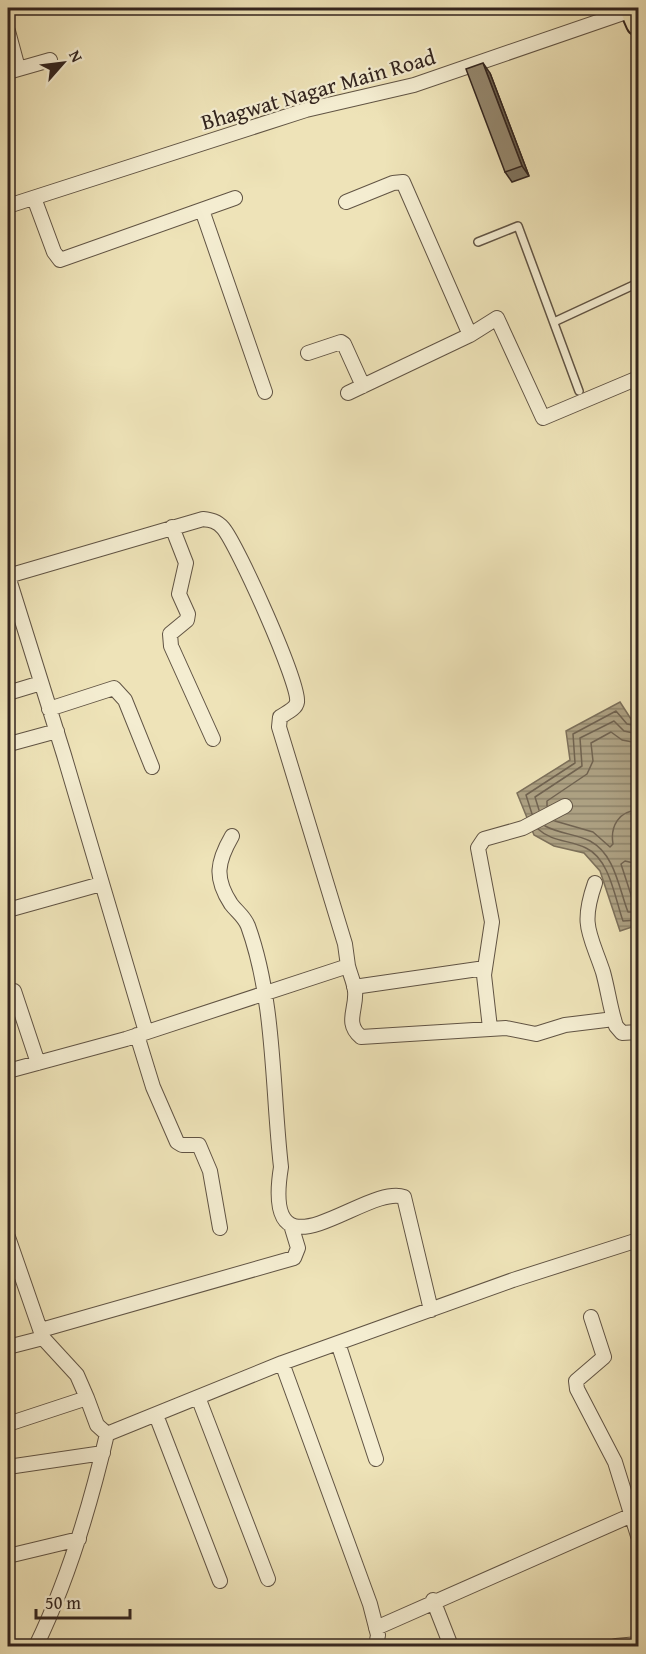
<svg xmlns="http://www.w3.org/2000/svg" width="646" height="1654" font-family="'Gentium Book Plus',serif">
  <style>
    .water { fill: url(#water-rules); stroke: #7c705b; stroke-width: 1.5 }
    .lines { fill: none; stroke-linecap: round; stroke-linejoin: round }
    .shore { stroke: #706351; stroke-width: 1.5 }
    .service-casing { stroke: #615444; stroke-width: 10 }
    .minor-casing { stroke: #615444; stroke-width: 16 }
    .trunk-casing { stroke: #32241e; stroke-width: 26 }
    .service { stroke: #f4edd1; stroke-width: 7 }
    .minor { stroke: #f4edd1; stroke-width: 14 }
    .trunk { stroke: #eee3b8; stroke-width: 22 }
    .wall { fill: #7f745f; stroke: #32241e; stroke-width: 1.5 }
    .shaded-wall { fill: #685e4d; stroke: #32241e; stroke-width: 1.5 }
    .building { fill: #94876e; stroke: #32241e; stroke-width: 1.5 }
    .labels { text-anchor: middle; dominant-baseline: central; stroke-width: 4.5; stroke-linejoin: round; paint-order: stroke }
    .street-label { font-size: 22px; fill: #32241e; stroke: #f4edd1 }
  </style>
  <defs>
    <pattern id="water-rules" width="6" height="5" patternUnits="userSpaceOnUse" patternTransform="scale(1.5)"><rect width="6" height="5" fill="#aea284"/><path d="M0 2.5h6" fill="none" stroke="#8e846b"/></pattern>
  </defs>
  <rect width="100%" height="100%" fill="#eee3b8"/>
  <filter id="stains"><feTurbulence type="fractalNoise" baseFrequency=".00333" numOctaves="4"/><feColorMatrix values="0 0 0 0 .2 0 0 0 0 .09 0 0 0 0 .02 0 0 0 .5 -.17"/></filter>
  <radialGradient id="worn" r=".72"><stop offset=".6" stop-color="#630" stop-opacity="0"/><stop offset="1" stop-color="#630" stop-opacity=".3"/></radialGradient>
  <path class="water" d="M620 702 631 719 638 721V829L634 836 638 851V925L620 931 600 871 584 853 554 846 534 835 517 793 570 760 566 731Z"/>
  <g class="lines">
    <path class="shore" d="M547 806V801L587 774 593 761 591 743 611 732 622 740 638 743
      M539 810 535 797 582 766 580 738 614 721 624 731 638 734
      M532 814 526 795 575 763 573 734 616 711 627 724 638 726
      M555 821 593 832 610 847 613 844C610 826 619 811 638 810
      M545 826C560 834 576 834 590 841 615 854 619 889 628 912H638
      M538 829C552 842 570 840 586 848 610 859 615 899 623 921L638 920
      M638 864 625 861 621 864 633 901 638 903"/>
    <defs>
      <path id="service" d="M478 242 518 226 579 391
        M554 322 638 283"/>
      <path id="minor" d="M8 31 18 68
        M8 72 50 60
        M34 198 54 252 60 260 235 198
        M346 202 393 183 403 182 470 335
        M8 206 306 110 414 85 638 8
        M202 210 265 392
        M308 353 341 342 344 344 363 386
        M348 393 470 335 497 318 543 418 638 378
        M172 527 186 563 179 594 188 614 187 620 170 634 171 646 213 739
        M8 576 203 519C211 520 217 521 223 528 237 544 300 684 297 702 296 709 286 713 280 717L279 727 345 944 348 966
        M8 576 64 755 146 1032
        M8 693 41 683
        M49 709 114 688 125 700 152 767
        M13 743 57 731
        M232 836C217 862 214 878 231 904 237 912 244 916 248 926 275 1001 272 1088 281 1167 261 1290 366 1183 404 1197L431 1310
        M595 883C580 926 590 933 603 972 608 990 610 1008 616 1026L622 1033 638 1032
        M8 910 101 884
        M354 987 485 968
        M14 991 38 1063
        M490 1028 484 975 492 922 478 848 484 839 523 828 565 806
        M137 1035 153 1087 177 1142 182 1145H199L210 1171 220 1228
        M8 1071 126 1039 348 966C350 974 354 982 355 991 357 1009 344 1023 361 1037L506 1028 536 1034 565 1025 614 1019
        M8 1237 43 1338 77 1375 87 1398
        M591 1317 604 1357 576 1381 577 1389 615 1462 638 1536
        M41 1330 294 1258 298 1248 291 1225
        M338 1343 376 1459
        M8 1347 43 1338
        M282 1363 370 1604 378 1635 376 1646
        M198 1397 268 1579
        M156 1415 220 1581
        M8 1424 87 1398 97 1425 107 1434 282 1363 513 1280 638 1240
        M8 1467 103 1453
        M8 1556 79 1539
        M433 1600 451 1646
        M376 1628 632 1515
        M36 1646C69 1578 90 1507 107 1434
        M616 1646 638 1644"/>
      <path id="trunk" d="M631 8 638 24"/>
    </defs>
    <use href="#service" class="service-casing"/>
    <use href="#minor" class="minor-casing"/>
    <use href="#trunk" class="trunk-casing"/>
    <use href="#service" class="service"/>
    <use href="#minor" class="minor"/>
    <use href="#trunk" class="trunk"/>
  </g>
  <path class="wall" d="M490 73 529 176 512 182 505 172Z"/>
  <path class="shaded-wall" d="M483 63 490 73 529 176 522 166Z"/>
  <path class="building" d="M483 63 522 166 505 172 466 69Z
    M89 1642 91 1647H78Z"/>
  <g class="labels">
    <g class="street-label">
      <text transform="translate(318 89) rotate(-16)">Bhagwat Nagar Main Road</text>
    </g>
  </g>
  <rect width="646" height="1654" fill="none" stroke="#eee3b8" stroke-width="30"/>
  <rect x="9" y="9" width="628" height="1636" fill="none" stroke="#32241e" stroke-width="3"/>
  <rect x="15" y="15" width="616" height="1624" fill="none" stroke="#32241e" stroke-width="1.5"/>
  <g transform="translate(63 63) rotate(62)" stroke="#f4edd1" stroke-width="4.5" paint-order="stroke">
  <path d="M0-4.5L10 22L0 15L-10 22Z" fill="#32241e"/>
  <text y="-9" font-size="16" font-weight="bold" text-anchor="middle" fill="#32241e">N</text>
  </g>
  <path d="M36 1609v9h94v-9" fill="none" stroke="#32241e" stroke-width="3"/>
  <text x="45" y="1609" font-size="18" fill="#32241e" stroke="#f4edd1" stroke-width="4.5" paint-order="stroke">50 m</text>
  <rect width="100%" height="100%" filter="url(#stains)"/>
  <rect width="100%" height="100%" fill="url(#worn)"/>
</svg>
